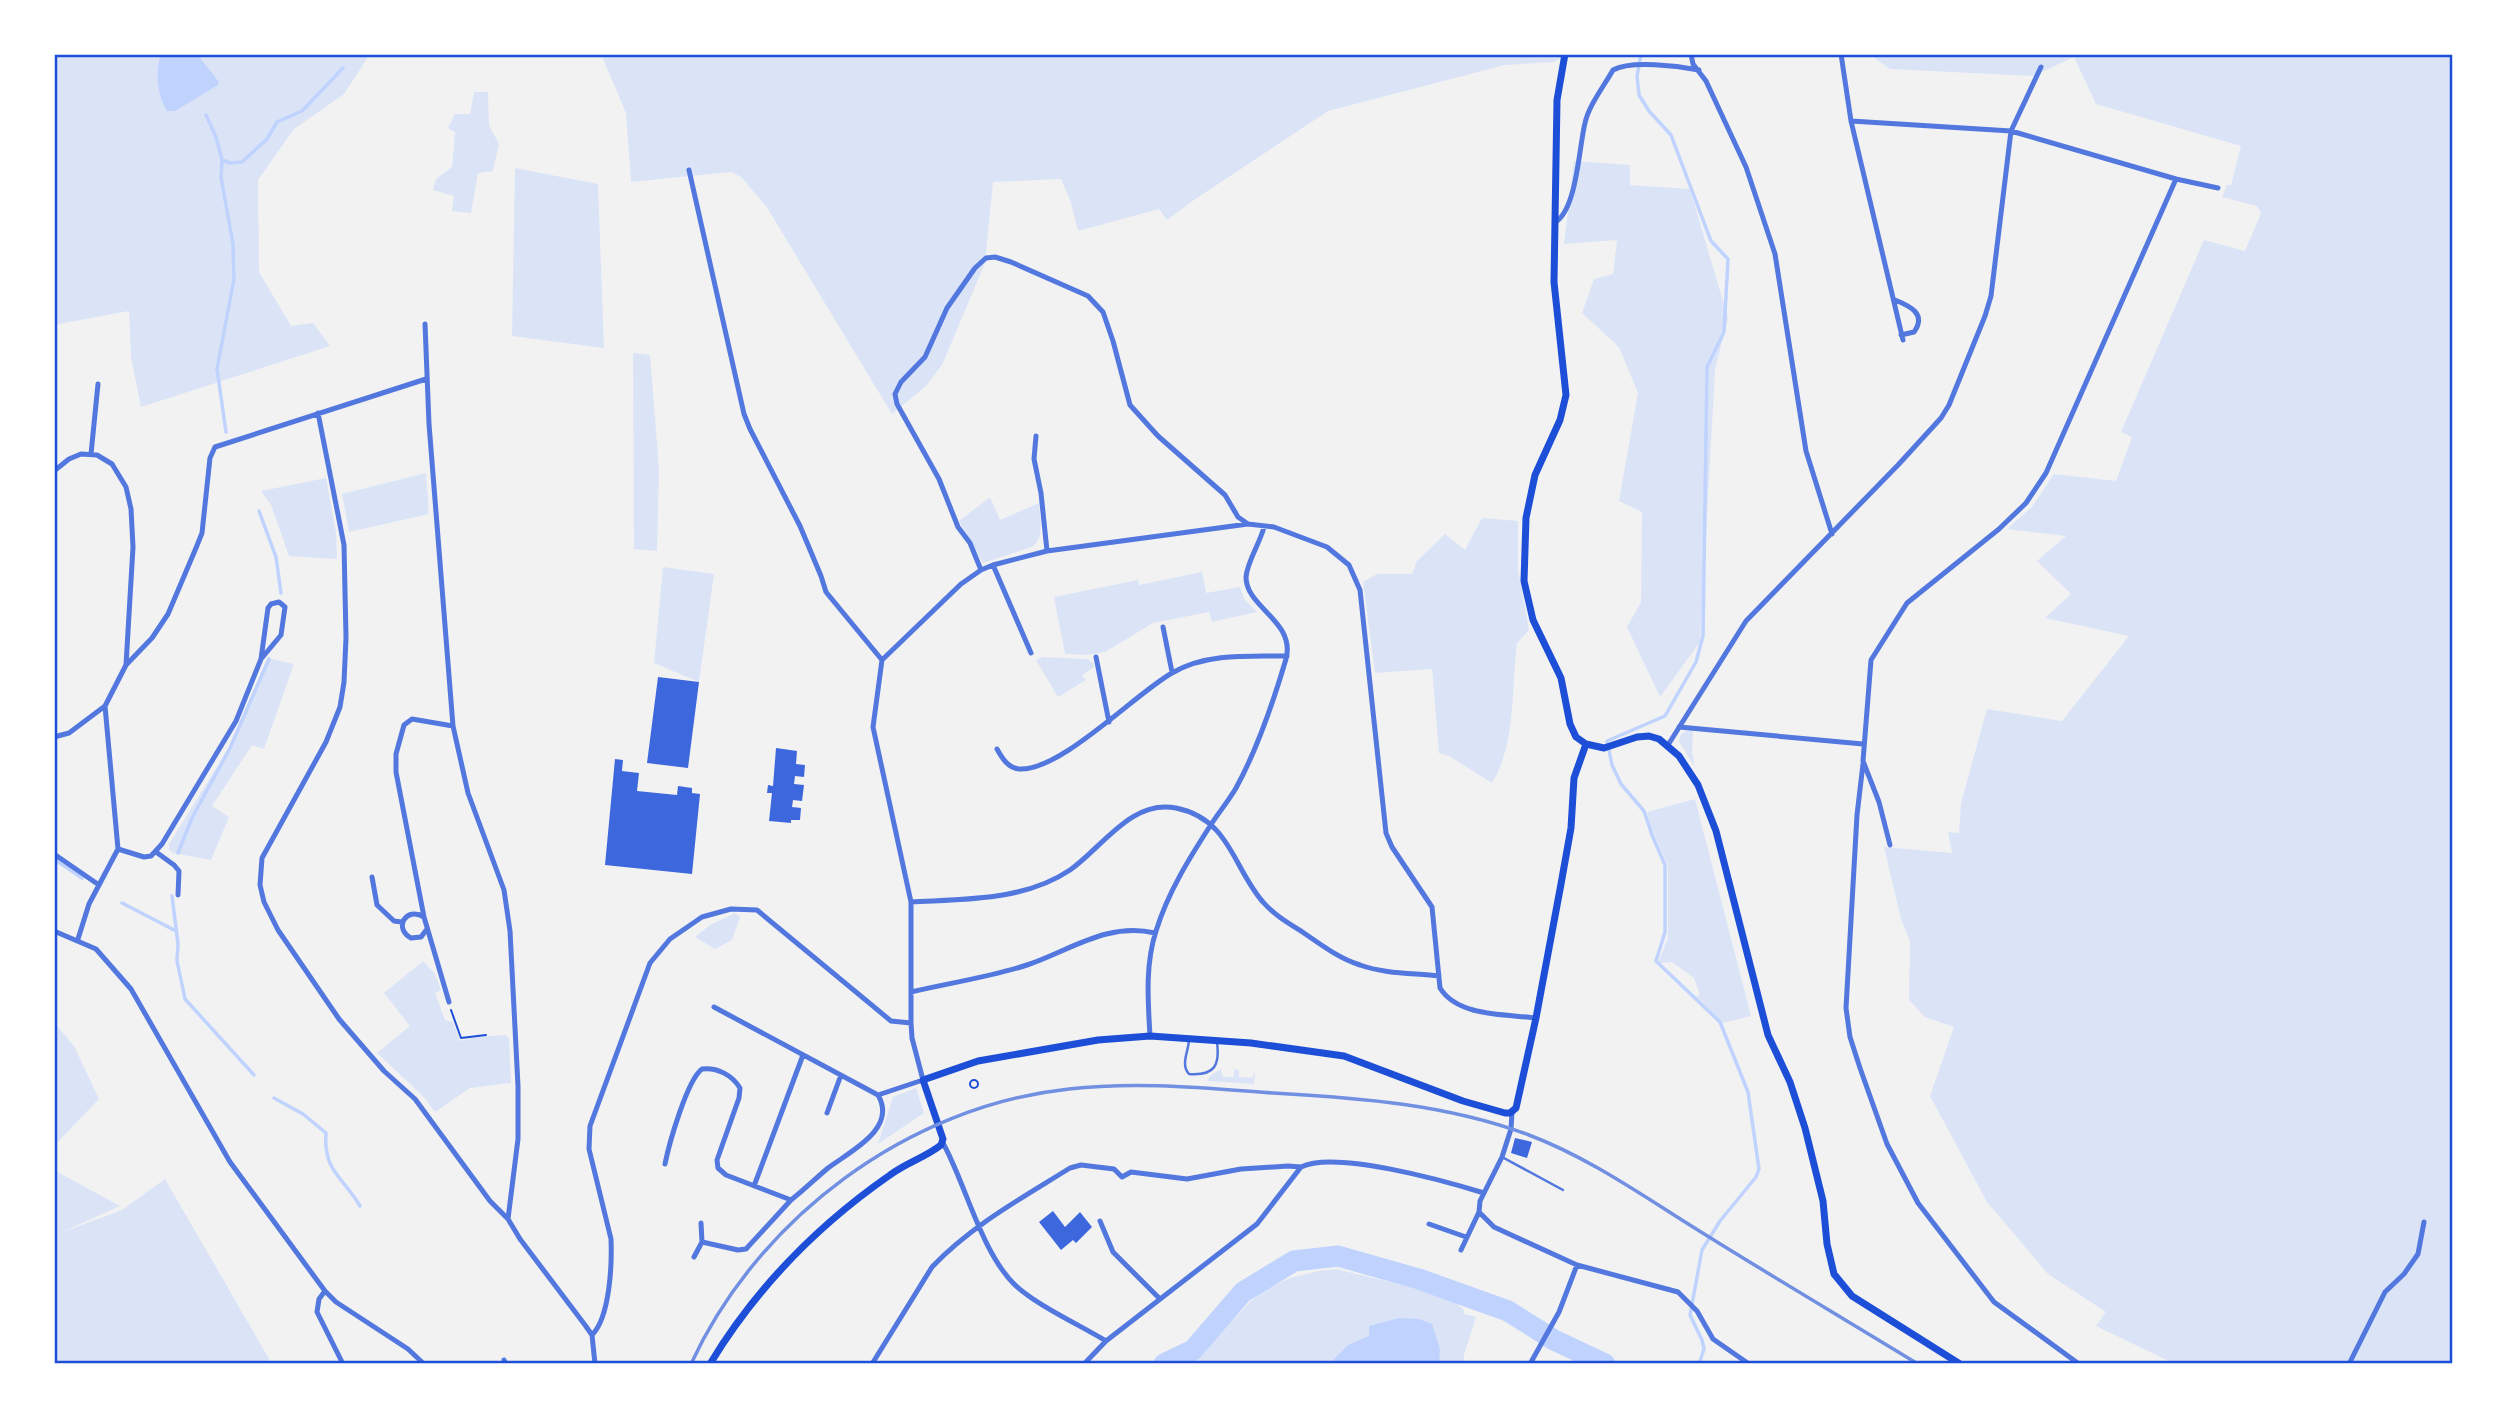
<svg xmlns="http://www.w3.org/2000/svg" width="2507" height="1418" font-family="Literata,serif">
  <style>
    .green { fill: #dbe4f7 }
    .water { fill: #bfd3fe }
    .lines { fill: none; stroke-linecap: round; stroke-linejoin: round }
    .stream { stroke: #bfd3fe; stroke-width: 3.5 }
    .river { stroke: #bfd3fe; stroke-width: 21 }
    .building { fill: #3d67dc }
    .path { stroke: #1d4ed8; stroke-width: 2 }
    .service { stroke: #5277de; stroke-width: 2.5 }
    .minor { stroke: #5277de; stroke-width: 5 }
    .secondary { stroke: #1d4ed8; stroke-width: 7 }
    .rail { stroke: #7290e2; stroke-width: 3.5 }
    .neatline { fill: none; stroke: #1d4ed8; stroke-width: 2.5 }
  </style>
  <rect width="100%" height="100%" fill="#f2f2f2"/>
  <path class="green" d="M54 54H370L344 94 294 129 258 180 259 272 291 326 313 323 330 346 141 407 131 357 129 311 54 325Z
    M601 54H1568L1554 62 1505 65 1328 111 1194 200 1167 220 1159 209 1078 231 1070 200 1061 179 993 182 985 263 942 365 926 386 892 414 766 206 741 177 731 172 631 182 626 113Z
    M1869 54H2453V1364H2175L2096 1326 2106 1312 2048 1274 1987 1202 1930 1096 1954 1027 1925 1017 1909 1000 1910 941 1901 919 1884 847 1952 853 1948 832 1959 833 1961 803 1987 709 2062 721 2129 636 2045 618 2071 594 2037 561 2066 536 2007 529 2032 507 2054 474 2116 481 2132 437 2121 432 2204 240 2245 251 2261 213 2257 206 2222 197 2227 185H2231L2241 146 2096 104 2074 57 2033 76 1890 69Z
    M474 92H488L489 125 499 144 493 171 478 173 471 213 452 211 454 196 433 190 436 179 452 167 455 132 448 128 455 114H470Z
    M1574 161 1630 165V185L1690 189 1728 318 1715 370 1700 642 1660 697 1627 627 1641 602 1642 512 1619 501 1638 393 1619 347 1582 313 1594 279 1613 274 1617 240 1564 244Z
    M515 168 598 184 604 348 512 336Z
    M633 353 650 355 659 469 657 551 634 549Z
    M426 473 429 514 349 532 342 494Z
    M326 478 336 532 337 559 289 556 271 505 261 491Z
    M990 497 1000 520 1039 503C1040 518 1045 538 1032 547L983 563 959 521Z
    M1482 518 1518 521V569L1529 630 1517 643C1511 688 1517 742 1492 783L1449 756 1439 753 1432 669 1375 673 1363 582 1377 574H1412L1417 561 1445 534 1465 550Z
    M663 567 714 574 699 682 654 663Z
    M1202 572 1206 593 1240 587 1245 600 1257 612 1212 622 1209 612 1153 623 1105 652 1087 655 1065 654 1054 597 1138 580 1139 585Z
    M1043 657 1087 659 1093 663 1094 667 1082 675 1086 680 1058 697 1036 660Z
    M268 658 294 664 264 749 252 745 212 806 229 817 211 860 173 853 169 850V844L230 746Z
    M1686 731H1693L1692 752 1695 768 1679 741 1681 734Z
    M1695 799 1751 1016 1723 1023 1696 996 1700 995 1694 978 1672 962 1658 963 1668 938V866L1650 825 1647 812Z
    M735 913 740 917 732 940 715 949 695 937 710 925Z
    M423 961 435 974 441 990 435 993 445 1020 453 1022 460 1041 475 1037 505 1035 509 1038 511 1083 470 1088 435 1112 424 1097 377 1053 410 1026 384 993Z
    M54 1022 74 1046 99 1099 54 1146Z
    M1221 1069 1223 1077H1234V1069L1239 1070V1077L1252 1078 1255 1071 1254 1084 1207 1081 1210 1076Z
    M916 1088 924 1113 878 1144 893 1097Z
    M54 1170 120 1206 60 1233 122 1210 165 1179 272 1364H54Z
    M1336 1269 1448 1296 1460 1302 1458 1305 1464 1310V1314L1476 1317 1464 1355V1364H1185L1211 1344 1259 1292 1290 1278 1318 1271Z"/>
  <path class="water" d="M161 54H197L219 82 218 85 175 111H167C157 94 155 72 161 54Z
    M1399 1318 1419 1319 1432 1324 1440 1349 1439 1364H1335L1334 1359 1348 1345 1369 1336V1326Z"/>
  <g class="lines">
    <path class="stream" d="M1641 54 1637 76 1639 95 1649 111 1671 135 1711 241 1728 259 1724 332 1707 367 1703 636 1696 662 1665 716 1607 741 1612 765 1621 784 1644 811 1652 835 1665 865V932L1656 961 1720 1022 1748 1092 1759 1169 1756 1177 1720 1221 1702 1250 1690 1315 1702 1340 1704 1349 1699 1364
      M348 55V54
      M206 115 216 137 222 160 221 177 233 244 234 279 217 369 226 432
      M222 160 230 163 242 162 267 139 277 122 302 111 343 68
      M259 511 276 557 281 593
      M178 853 192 818 230 748 269 659
      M54 859 82 878
      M172 896 178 944 177 961 185 999 254 1075
      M122 903 176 931
      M274 1098 303 1114 326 1133C323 1171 343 1177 360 1206"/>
    <path class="river" d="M1164 1364 1193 1350 1243 1292 1294 1261 1338 1256 1419 1279 1508 1311 1554 1340 1605 1364"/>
  </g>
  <path class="building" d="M658 677 699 682 688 768 647 763Z
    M776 748 797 751 796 764 805 765 804 777 795 776 794 784 804 785 802 801 793 800 792 807 801 808 800 820H791V823L769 821 772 793H767L768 785 773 786Z
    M615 759 623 760 622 771 639 773 637 791 677 795 678 786 692 788V793L700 794 692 874 605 865Z
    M1515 1138 1532 1142 1527 1158 1511 1153Z
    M1053 1211 1065 1227 1080 1212 1092 1227 1076 1243 1073 1240 1061 1250 1039 1222Z"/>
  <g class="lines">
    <path class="path" d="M451 1010 461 1038 486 1035
      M970 1084a4 4 0 1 1 8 0a4 4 0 1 1-8 0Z"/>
    <path class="service" d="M1189 1039C1189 1051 1180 1064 1189 1074 1215 1076 1220 1065 1217 1042
      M1502 1157 1563 1190"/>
    <path class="minor" d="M1691 54 1693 64 1706 81 1746 167 1775 254 1806 451 1832 534
      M1841 54 1851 121 1903 340
      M1851 121 2011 131 2176 179 2218 188
      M689 170 744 414 750 429 800 526 821 576 826 592 882 660 873 727 911 902V1023L912 1038 923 1080 878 1095 714 1007
      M1557 221C1577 206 1579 147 1585 123 1589 105 1604 86 1613 70 1631 60 1678 66 1699 70
      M1895 300C1910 306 1927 314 1914 332L1901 335
      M425 324 429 424 453 726 468 793 504 890 510 931 518 1086V1139L508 1219
      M318 413 344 545 346 638 344 682 340 707 326 742 262 858 260 885 264 902 278 930 339 1019 384 1071 415 1099 490 1201 508 1219 520 1239 585 1325 592 1335 595 1364
      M1036 436 1034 459 1041 493 1047 551
      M91 454 98 384
      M54 471 69 459 81 454 97 455 112 464 126 487 131 509 133 547 126 665 105 706 118 849 89 904 78 939
      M993 565 1031 653
      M981 570 970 543 958 527 939 479 897 404 895 394 901 382 925 357 947 308 975 268 986 258 995 257 1011 262 1088 296 1103 312 1113 341 1130 405 1158 436 1225 495 1238 517 1248 524 1274 527 1327 547 1349 565 1360 590 1386 833 1392 847 1432 907 1440 988C1458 1017 1506 1014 1536 1018
      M1163 627 1172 672
      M1096 657 1109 722
      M882 660 961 584 981 570 993 565 1047 551 1248 524
      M126 665 152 638 168 614 196 548 202 533 210 458 215 447 426 379
      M1679 727 1863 744
      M54 737 69 733 105 706
      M1668 745 1746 621 1898 465 1941 418 1949 405 1985 316 1991 296 2011 131 2041 67
      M997 749C1002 758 1008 768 1019 769 1060 772 1136 693 1172 673 1205 653 1249 656 1287 656
      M1863 764 1857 815 1846 1008 1850 1037 1860 1068 1887 1144 1918 1203 1994 1302 2079 1364
      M1890 845 1879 802 1863 761 1871 660 1907 603 1999 529 2026 503 2046 473 2176 179
      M118 849 144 857 151 856 162 844 236 721 261 659 268 608 271 604 279 602 285 607 281 635 261 659
      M156 852 174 865 179 871 178 895
      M54 854 99 885
      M372 877 377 905 394 921 402 922
      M911 902C964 899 1024 901 1070 870 1102 848 1131 799 1176 808 1230 819 1233 868 1263 902 1273 914 1288 923 1301 931 1320 944 1338 958 1360 965 1385 974 1413 973 1439 976
      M424 917C406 906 393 928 411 938L421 937 427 929
      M54 931 96 949 131 989 230 1162 325 1291 336 1302 408 1349 424 1364
      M911 992C949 983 990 977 1027 965 1071 950 1107 922 1155 933
      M449 1002 424 917 396 772V754L404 725 412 719 453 726
      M1150 1036C1148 1001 1145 965 1156 931 1168 892 1190 857 1212 823 1220 811 1229 800 1236 788 1258 748 1273 703 1286 659 1296 621 1246 608 1246 577 1247 562 1260 543 1264 527
      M827 1113 841 1075
      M943 1143C966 1185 981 1251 1014 1284 1034 1304 1080 1325 1106 1341
      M665 1164C669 1144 687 1080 702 1069 717 1067 732 1075 740 1088L739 1098 717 1160 718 1168 726 1175 791 1200C804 1190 816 1178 828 1168 849 1152 898 1129 878 1095
      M754 1186 803 1055
      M1479 1212 1494 1227 1577 1265 1678 1292 1697 1311 1713 1339 1749 1364
      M1100 1221 1113 1252 1159 1298
      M701 1223 702 1242
      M1429 1224 1466 1237
      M1461 1250 1479 1212 1480 1201 1502 1157 1511 1129 1512 1112
      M694 1257 702 1242 738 1250 746 1249 791 1200
      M325 1291 319 1299 317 1312 343 1364
      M592 1335C610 1317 612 1264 611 1239L589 1149 590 1126 650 963 670 939 702 917 731 909 757 910 891 1021 911 1023
      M504 1360 506 1364
      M872 1364 932 1267C972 1225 1022 1198 1070 1168L1081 1165 1114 1169 1122 1177 1131 1172 1187 1179 1241 1169 1288 1166 1301 1167
      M1084 1364 1106 1341 1257 1224 1301 1167C1335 1150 1445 1181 1484 1193
      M1530 1364 1559 1312 1577 1265
      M2349 1364 2385 1292 2404 1274 2418 1254 2424 1222"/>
    <path class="secondary" d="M1565 54 1557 100 1554 282 1566 395 1560 420 1535 475 1526 518 1524 581 1533 620 1561 678 1570 724 1576 737 1586 744 1604 748 1637 737 1649 736 1659 739 1679 756 1698 785 1716 831 1768 1035 1790 1082 1805 1128 1823 1201 1827 1244 1834 1274 1852 1296 1960 1364
      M710 1364C756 1288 818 1225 890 1175 906 1163 926 1157 941 1145L943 1139 923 1080 978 1061 1098 1040 1150 1036 1251 1043 1344 1056 1463 1101 1505 1113H1510L1516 1108 1536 1018 1561 884 1571 828 1574 778 1586 744"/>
    <path class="rail" d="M691 1364C758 1218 908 1106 1069 1089 1136 1081 1205 1088 1273 1093 1360 1098 1446 1104 1529 1135 1590 1158 1646 1198 1701 1232 1773 1277 1846 1320 1918 1364"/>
  </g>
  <rect width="2507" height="1418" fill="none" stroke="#ffffff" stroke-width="112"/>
  <rect x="56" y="56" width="2395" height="1306" class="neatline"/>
</svg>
